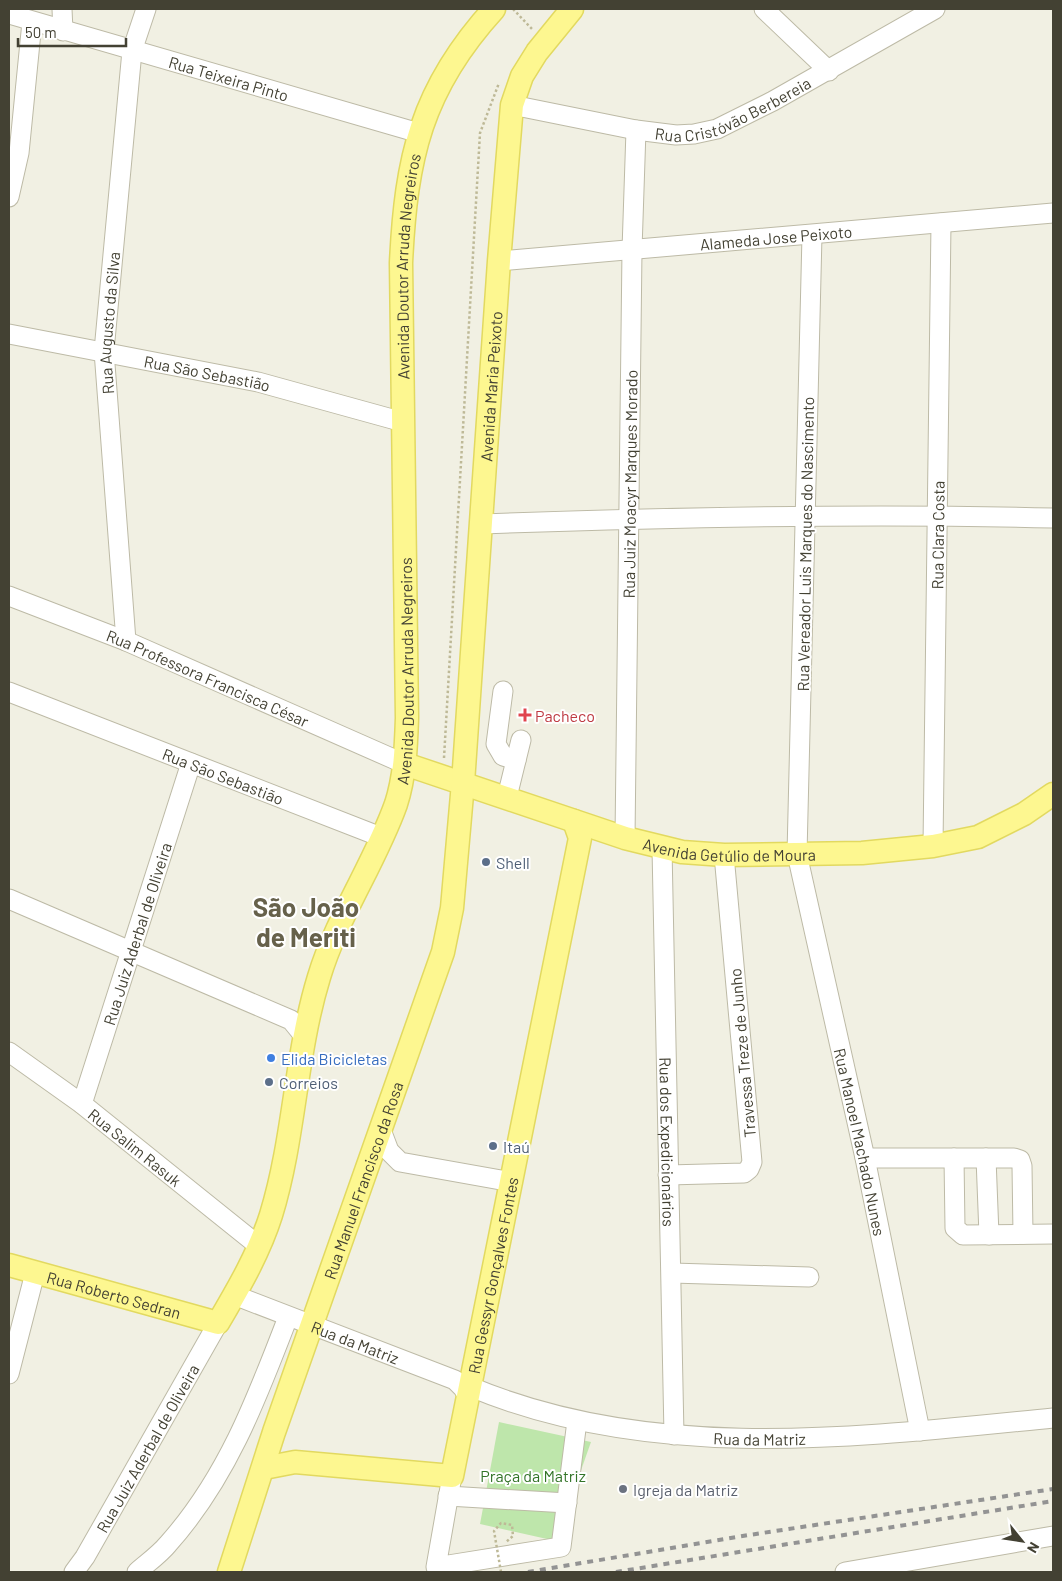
<svg xmlns="http://www.w3.org/2000/svg" width="1062" height="1581" font-family="Barlow,sans-serif">
  <style>
    .green { fill: #bee6ab }
    .lines { fill: none; stroke-linecap: round; stroke-linejoin: round }
    .minor-casing { stroke: #bdbaa6; stroke-width: 21 }
    .major-casing { stroke: #e2d960; stroke-width: 25 }
    .path { stroke: #beb997; stroke-width: 2.5; stroke-dasharray: 2.5 2.5; stroke-linecap: butt }
    .minor { stroke: #fff; stroke-width: 19 }
    .major { stroke: #fdf790; stroke-width: 22 }
    .rail { stroke: #939393; stroke-width: 4; stroke-dasharray: 6 6; stroke-linecap: butt }
    .path-bridge { stroke: #beb997; stroke-width: 2.5; stroke-dasharray: 2.5 2.5; stroke-linecap: butt }
    .health-dot { fill: #e0444e; stroke: #fff; stroke-width: 2 }
    .service-dot { fill: #5c6f8a; stroke: #fff; stroke-width: 2 }
    .shop-dot { fill: #3f7fe0; stroke: #fff; stroke-width: 2 }
    .worship-dot { fill: #6b7280; stroke: #fff; stroke-width: 2 }
    .labels { text-anchor: middle; dominant-baseline: central; stroke-width: 4; stroke-linejoin: round; paint-order: stroke }
    .street-label { font-size: 16px; fill: #434133; stroke: #fff }
    .health-label { font-size: 16px; fill: #be3a42; stroke: #fff; text-anchor: start }
    .service-label { font-size: 16px; fill: #4e5e75; stroke: #fff; text-anchor: start }
    .shop-label { font-size: 16px; fill: #366cbe; stroke: #fff; text-anchor: start }
    .park-label { font-size: 16px; fill: #337428; stroke: #fff }
    .worship-label { font-size: 16px; fill: #5b616d; stroke: #fff; text-anchor: start }
    .town-label { font-size: 26px; font-weight: bold; fill: #66614b; stroke: #fff }
  </style>
  <rect width="100%" height="100%" fill="#f1f0e3"/>
  <path class="green" d="M499 1422 591 1442 556 1541 480 1524Z"/>
  <g class="lines">
    <defs>
      <g id="minor">
        <path d="M62 9 63 31"/>
        <path d="M764 9 829 71"/>
        <path id="s1" d="M9 14 419 133"/>
        <path id="s2" d="M512 105 636 130 676 135 694 134 717 129 773 101 935 9"/>
        <path d="M9 197 19 153 32 22"/>
        <path id="s3" d="M812 235 797 854 865 1158 920 1431"/>
        <path id="s4" d="M499 261 1053 213"/>
        <path id="s5" d="M9 334 258 382 403 422"/>
        <path d="M482 524C672 517 863 513 1053 518"/>
        <path id="s6" d="M9 596 126 641 405 764"/>
        <path id="s7" d="M126 641 104 351 132 51 146 9"/>
        <path d="M503 691 496 744 503 756 516 760"/>
        <path id="s8" d="M9 692 381 837"/>
        <path d="M507 797 521 740"/>
        <path id="s9" d="M625 838 632 250 636 130"/>
        <path id="s10" d="M933 846 941 223"/>
        <path id="s11" d="M662 848 674 1435"/>
        <path d="M9 899 291 1020 304 1036"/>
        <path id="s12" d="M9 1052 82 1104 259 1246"/>
        <path id="s13" d="M82 1104 191 763"/>
        <path d="M381 1130 389 1151 400 1162 512 1182"/>
        <path d="M865 1158H1014L1020 1160 1022 1166 1023 1234"/>
        <path d="M954 1158 955 1228 963 1235 1053 1234"/>
        <path d="M986 1158 989 1235"/>
        <path d="M668 1175 744 1173 749 1169 752 1162 724 855"/>
        <path d="M672 1273 809 1277"/>
        <path id="s14" d="M234 1295 455 1380 463 1388 469 1398"/>
        <path d="M9 1374 35 1273"/>
        <path id="s15" d="M471 1387C655 1464 861 1437 1053 1418"/>
        <path d="M452 1476 436 1567 561 1547 577 1421"/>
        <path d="M448 1496 567 1503"/>
        <path id="s16" d="M74 1572 85 1557 218 1323"/>
        <path d="M137 1572C147 1563 159 1555 168 1544 227 1478 257 1398 288 1317"/>
        <path d="M845 1572 1053 1536"/>
      </g>
      <g id="major">
        <path id="s17" d="M405 764 625 838 682 852 724 855 862 853 933 846 978 837 1024 814 1053 794"/>
        <path id="s18" d="M9 1265 218 1323C238 1289 259 1253 271 1215 295 1137 295 1055 319 977 337 917 375 863 396 804 405 776 406 747 407 718L401 263C406 158 421 89 494 9"/>
        <path id="s19" d="M264 1468 295 1462 452 1476 580 838 574 821"/>
        <path id="s20" d="M229 1572 274 1432 443 952 452 908 463 783 499 261 512 105 522 76 537 52 572 9"/>
      </g>
    </defs>
    <use href="#minor" class="minor-casing"/>
    <use href="#major" class="major-casing"/>
    <path class="path" d="M513 9 532 29
      M444 758 480 133 499 83"/>
    <use href="#minor" class="minor"/>
    <use href="#major" class="major"/>
    <path class="rail" d="M528 1572 749 1535 1053 1489
      M616 1572 1053 1501"/>
    <path class="path-bridge" d="M501 1572 494 1531 501 1523 512 1525 513 1536 506 1542"/>
  </g>
  <path class="health-dot" d="M522.5 707.5h5v5h5v5h-5v5h-5v-5h-5v-5h5z"/>
  <g class="service-dot">
    <circle cx="486" cy="862" r="5"/>
    <circle cx="269" cy="1082" r="5"/>
    <circle cx="493" cy="1146" r="5"/>
  </g>
  <circle class="shop-dot" cx="271" cy="1058" r="5"/>
  <circle class="worship-dot" cx="623" cy="1489" r="5"/>
  <g class="labels">
    <g class="street-label">
      <text stroke="none"><textPath href="#s1" startOffset="229">Rua Teixeira Pinto</textPath></text>
      <text stroke="none"><textPath href="#s2" startOffset="229">Rua Cristóvão Berbereia</textPath></text>
      <text stroke="none"><textPath href="#s4" startOffset="278">Alameda Jose Peixoto</textPath></text>
      <text stroke="none"><textPath href="#s18" startOffset="1309">Avenida Doutor Arruda Negreiros</textPath></text>
      <text stroke="none"><textPath href="#s7" startOffset="319">Rua Augusto da Silva</textPath></text>
      <text stroke="none"><textPath href="#s5" startOffset="202">Rua São Sebastião</textPath></text>
      <text stroke="none"><textPath href="#s20" startOffset="1224">Avenida Maria Peixoto</textPath></text>
      <text stroke="none"><textPath href="#s9" startOffset="354">Rua Juiz Moacyr Marques Morado</textPath></text>
      <text stroke="none"><textPath href="#s10" startOffset="311">Rua Clara Costa</textPath></text>
      <text transform="translate(805 544) rotate(-89)">Rua Vereador Luis Marques do Nascimento</text>
      <text stroke="none"><textPath href="#s18" startOffset="904">Avenida Doutor Arruda Negreiros</textPath></text>
      <text stroke="none"><textPath href="#s6" startOffset="215">Rua Professora Francisca César</textPath></text>
      <text stroke="none"><textPath href="#s8" startOffset="230">Rua São Sebastião</textPath></text>
      <text stroke="none"><textPath href="#s17" startOffset="338">Avenida Getúlio de Moura</textPath></text>
      <text stroke="none"><textPath href="#s13" startOffset="179">Rua Juiz Aderbal de Oliveira</textPath></text>
      <text transform="translate(742 1053) rotate(-95)">Travessa Treze de Junho</text>
      <text stroke="none"><textPath href="#s11" startOffset="294">Rua dos Expedicionários</textPath></text>
      <text stroke="none"><textPath href="#s3" startOffset="914">Rua Manoel Machado Nunes</textPath></text>
      <text stroke="none"><textPath href="#s12" startOffset="158">Rua Salim Rasuk</textPath></text>
      <text stroke="none"><textPath href="#s20" startOffset="414">Rua Manuel Francisco da Rosa</textPath></text>
      <text stroke="none"><textPath href="#s19" startOffset="394">Rua Gessyr Gonçalves Fontes</textPath></text>
      <text stroke="none"><textPath href="#s18" startOffset="109">Rua Roberto Sedran</textPath></text>
      <text stroke="none"><textPath href="#s14" startOffset="130">Rua da Matriz</textPath></text>
      <text stroke="none"><textPath href="#s15" startOffset="295">Rua da Matriz</textPath></text>
      <text stroke="none"><textPath href="#s16" startOffset="144">Rua Juiz Aderbal de Oliveira</textPath></text>
    </g>
    <g class="health-label">
      <text x="535" y="715">Pacheco</text>
    </g>
    <g class="service-label">
      <text x="496" y="862">Shell</text>
      <text x="279" y="1082">Correios</text>
      <text x="503" y="1146">Itaú</text>
    </g>
    <g class="shop-label">
      <text x="281" y="1058">Elida Bicicletas</text>
    </g>
    <g class="park-label">
      <text x="533" y="1475">Praça da Matriz</text>
    </g>
    <g class="worship-label">
      <text x="633" y="1489">Igreja da Matriz</text>
    </g>
    <g class="town-label">
      <text x="306" y="906">São João<tspan x="306" dy="30">de Meriti</tspan></text>
    </g>
  </g>
  <rect width="1062" height="1581" fill="none" stroke="#434133" stroke-width="20"/>
  <g transform="translate(1022 1541) rotate(120)" stroke="#ffffff" stroke-width="4" paint-order="stroke">
  <path d="M0-4L9 19L0 12L-9 19Z" fill="#434133"/>
  <text y="-8" font-size="14" font-weight="bold" text-anchor="middle" fill="#434133">N</text>
  </g>
  <path d="M18 38v8h108v-8" fill="none" stroke="#434133" stroke-width="2.5"/>
  <text x="25" y="38" font-size="15" fill="#434133" stroke="#ffffff" stroke-width="4" paint-order="stroke">50 m</text>
</svg>
